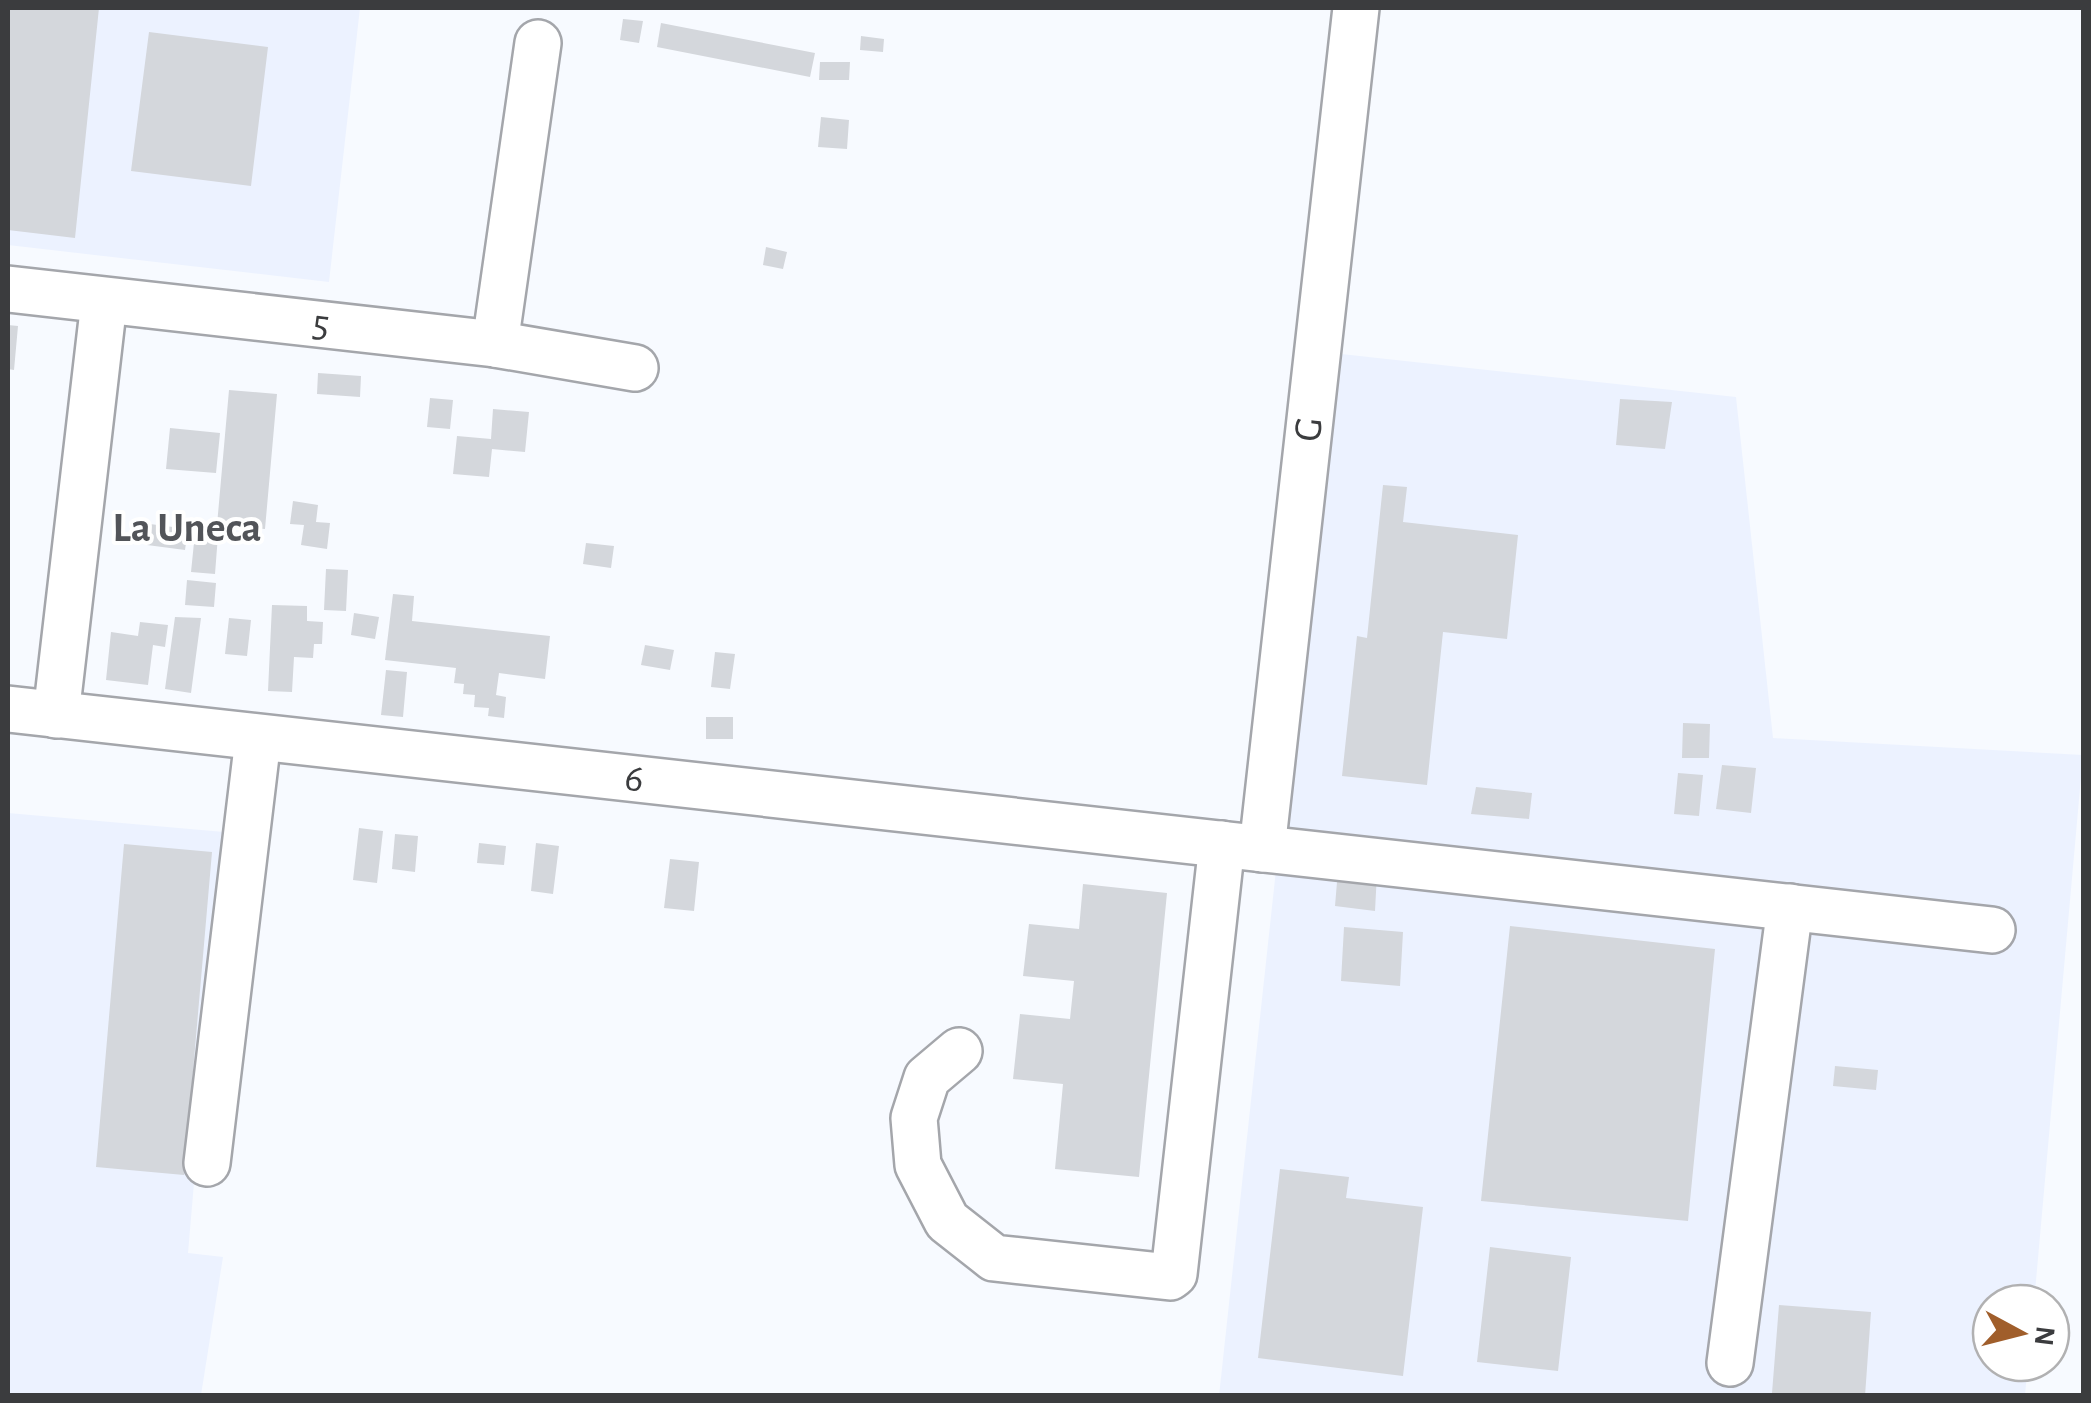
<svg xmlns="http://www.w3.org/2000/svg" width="2091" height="1403" font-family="'Alegreya Sans',sans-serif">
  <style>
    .built { fill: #ecf2ff }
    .building { fill: #d4d7dc }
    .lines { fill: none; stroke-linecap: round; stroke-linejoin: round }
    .minor-casing { stroke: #a4a6ab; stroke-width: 50 }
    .minor { stroke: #fff; stroke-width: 45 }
    .labels { text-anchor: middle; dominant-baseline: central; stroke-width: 8; stroke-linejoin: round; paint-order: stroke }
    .street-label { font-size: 40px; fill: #3b3c3e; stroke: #fff }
    .neighbourhood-label { font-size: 42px; font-weight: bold; fill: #525459; stroke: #fff }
  </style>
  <rect width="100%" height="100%" fill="#f7faff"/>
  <path class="built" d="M8 8H360L329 282 8 245Z
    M1332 353 1736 397 1773 738 2083 755 2034 1303H1991V1363H2028L2025 1395 1219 1396Z
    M8 813 224 832 188 1253 223 1257 201 1395H8Z"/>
  <path class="building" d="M8 8H99L75 238 8 230Z
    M623 19 643 21 639 43 620 40Z
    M661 23 815 53 810 77 657 47Z
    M149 32 268 47 251 186 131 171Z
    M861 36 884 39 883 52 860 50Z
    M820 62H850L849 80H819Z
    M821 117 849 120 847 149 818 147Z
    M766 247 787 252 783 269 763 265Z
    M8 325 18 326 14 370 8 369Z
    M318 373 361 376 360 397 317 394Z
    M229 390 277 394 265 529 217 525Z
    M430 398 453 400 450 429 427 427Z
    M1620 399 1672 402 1665 449 1616 445Z
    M493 409 529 412 525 452 492 449 489 477 453 474 457 436 491 439Z
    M170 428 220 433 216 473 166 469Z
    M1383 485 1407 487 1403 522 1518 535 1507 639 1443 632 1427 785 1342 776 1357 636 1367 638Z
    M293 501 318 505 316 522 330 523 327 549 301 545 304 525 290 524Z
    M150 524 188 529 185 550 147 545Z
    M195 533 218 535 215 574 191 572Z
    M586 543 614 546 611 568 583 564Z
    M326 569 348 570 346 611 324 610Z
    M187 580 216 583 214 607 185 605Z
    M393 594 414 596 412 621 550 636 545 679 499 673 496 695 506 697 504 718 488 716 489 708 474 707 475 695 463 694 464 684 454 683 456 668 385 660Z
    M272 605 307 606V621L323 622 322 644H314L313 658 294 657 292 692 268 691Z
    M354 613 379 617 375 639 351 635Z
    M175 617 201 618 191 693 165 689Z
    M229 618 251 620 247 656 225 654Z
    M140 622 168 625 165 647 153 645 148 685 106 680 111 632 138 636Z
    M645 645 674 650 670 670 641 665Z
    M715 652 735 654 730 689 711 687Z
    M386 670 407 672 403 717 381 715Z
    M706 717H733V739H706Z
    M1683 723 1710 724 1709 758H1682Z
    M1722 765 1756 768 1751 813 1716 809Z
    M1678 773 1703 775 1699 816 1674 814Z
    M1476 787 1532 793 1529 819 1471 814Z
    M359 828 383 831 377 883 353 880Z
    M395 834 418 836 415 872 392 869Z
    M479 843 506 846 504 865 477 863Z
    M536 843 559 846 553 894 531 891Z
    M124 844 212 852 184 1175 96 1167Z
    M670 859 699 862 694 911 664 908Z
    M1338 870 1377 873 1375 911 1335 906Z
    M1083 884 1167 893 1139 1177 1055 1169 1063 1084 1013 1079 1020 1014 1070 1019 1074 981 1023 976 1029 924 1079 929Z
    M1510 926 1715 949 1688 1221 1481 1201Z
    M1344 927 1403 932 1400 986 1341 981Z
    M1835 1066 1878 1070 1876 1090 1833 1086Z
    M1280 1169 1349 1177 1346 1198 1423 1207 1403 1376 1258 1358Z
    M1490 1247 1571 1257 1558 1371 1477 1362Z
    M1779 1305 1871 1312 1865 1396 1772 1393Z"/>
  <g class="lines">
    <defs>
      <g id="minor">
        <path id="s1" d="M8 289 495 344 635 368"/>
        <path d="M495 344 538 43"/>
        <path id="s2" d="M8 709 1992 930"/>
        <path d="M56 715 104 302"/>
        <path id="s3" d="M1262 849 1356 8"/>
        <path d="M959 1051 927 1078 914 1118 918 1165 947 1221 994 1258 1170 1277 1174 1274 1222 844"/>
        <path d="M207 1163 258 739"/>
        <path d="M1730 1363 1790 907"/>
      </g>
    </defs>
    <use href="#minor" class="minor-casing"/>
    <use href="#minor" class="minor"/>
  </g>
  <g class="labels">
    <g class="street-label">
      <text stroke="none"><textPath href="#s1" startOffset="315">5</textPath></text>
      <text stroke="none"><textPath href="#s3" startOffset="422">G</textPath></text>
      <text stroke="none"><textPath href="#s2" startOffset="630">6</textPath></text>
    </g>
    <g class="neighbourhood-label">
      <text x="187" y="528">La Uneca</text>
    </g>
  </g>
  <rect width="2091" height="1403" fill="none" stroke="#3b3c3e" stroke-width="20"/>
  <g transform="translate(2021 1333) rotate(97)"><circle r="48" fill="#ffffff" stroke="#b1b1b2" stroke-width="2.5"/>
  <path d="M0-8L18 38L0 25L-18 38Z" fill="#a05e2b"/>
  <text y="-15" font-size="28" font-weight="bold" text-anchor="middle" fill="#3b3c3e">N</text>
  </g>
</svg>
